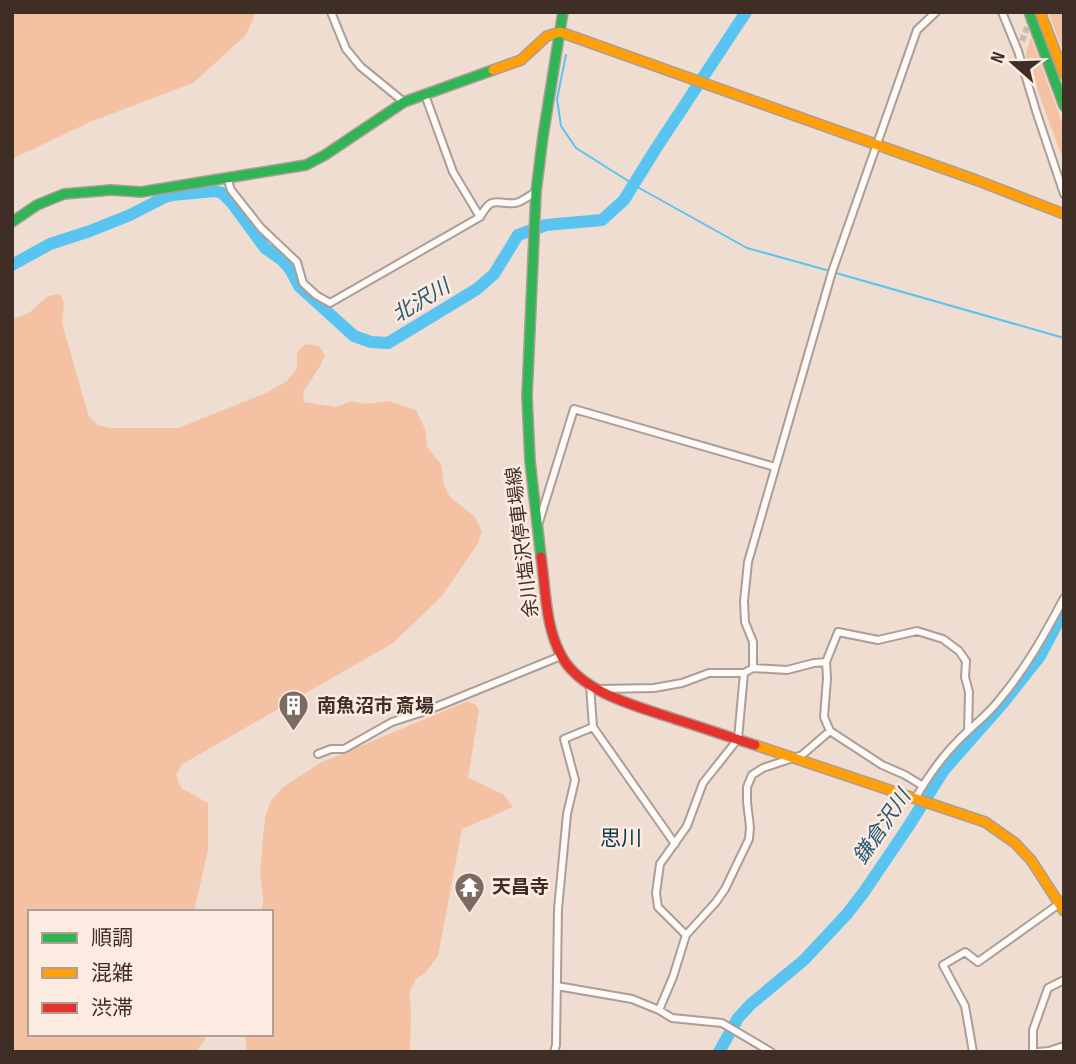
<svg xmlns="http://www.w3.org/2000/svg" width="1076" height="1064" font-family="'Sofia Sans Condensed','Noto Sans JP',sans-serif">
  <style>
    .green { fill: #f4c2a2 }
    .lines { fill: none; stroke-linecap: round; stroke-linejoin: round }
    .stream { stroke: #59c4ef; stroke-width: 2 }
    .river { stroke: #59c4ef; stroke-width: 12 }
    .street-tunnel { stroke: #ccbaaf; stroke-width: 6; stroke-dasharray: 6 3; stroke-linecap: butt }
    .street-casing { stroke: #ac9e94; stroke-width: 10 }
    .fast-casing { stroke: #ac9e94; stroke-width: 12 }
    .slow-casing { stroke: #ac9e94; stroke-width: 12 }
    .jam-casing { stroke: #ac9e94; stroke-width: 12 }
    .street { stroke: #fdfaf8; stroke-width: 6 }
    .fast { stroke: #30b455; stroke-width: 9 }
    .slow { stroke: #ff9f0a; stroke-width: 9 }
    .jam { stroke: #e5322d; stroke-width: 9 }
    .labels { text-anchor: middle; dominant-baseline: central; stroke-width: 5; stroke-linejoin: round; paint-order: stroke }
    .street-label { font-size: 19px; fill: #3e2e25; stroke: #fcebe1 }
    .poi-label { font-size: 19px; font-weight: bold; fill: #3e2e25; stroke: #fcebe1; text-anchor: start }
    .water-label { font-size: 21px; font-style: italic; fill: #255b77; stroke: #fcebe1 }
    .neighbourhood-label { font-size: 21px; fill: #09374c; stroke: #fcebe1 }
  </style>
  <rect width="100%" height="100%" fill="#efddd2"/>
  <path class="green" d="M12 12H256L246 35 193 83 90 122 12 159Z
    M1048 12H1064V53L1063 51Z
    M1031 38 1064 128V163L1026 58V53Z
    M60 294 64 303 62 323 89 417 98 425 109 428H178L266 393 287 381 297 368V353L305 344 319 346 325 355 319 368 303 392 304 402 337 407 351 401 365 404 388 401 416 410 425 429 427 447 441 464 444 485 450 497 475 517 482 532 477 545 441 597 393 643 181 765 176 775 181 788 208 803V850L194 912H30V1034H199L206 1039 196 1052H12V320L30 312 48 296Z
    M468 701 476 705 479 710 468 778 503 794 513 807 462 829 438 956 426 972 416 979 409 993 411 1009 410 1052H247L245 1034H271V912H262L263 899 260 871 265 817 271 801 282 788 320 763Z"/>
  <g class="lines">
    <path class="stream" d="M566 55 557 99 561 126 576 148 641 189 747 248 830 271
      M836 273 1064 338"/>
    <path class="river" d="M12 265 50 244 90 231 130 215 165 197 172 195 215 191 222 193 232 203 265 248 282 260 290 269 299 286 354 336 371 342 388 343 477 289 494 274 518 235 546 225 602 220 624 200 655 150 746 12
      M719 1052 738 1018 751 1004 804 960 847 914 864 892 908 827 944 770 1003 703 1040 656 1064 611"/>
    <path class="street-tunnel" d="M1022 41 1031 17"/>
    <defs>
      <path id="street" d="M331 12 346 49 361 67 404 102
        M1002 12 1018 51 1037 114 1064 194
        M425 95 453 172 480 217
        M227 178 231 190 261 228 297 262 303 283 316 295 330 303 480 217C493 194 495 205 515 203 522 202 530 195 536 192
        M539 522 574 409 775 467
        M826 662 838 632 878 640 917 631 943 639 959 651 966 661 965 677 969 692 968 731
        M753 668V642L745 622 744 601 748 562 832 272 917 30 936 12
        M590 685 593 727 675 844
        M601 689 654 688 682 683 709 673H744L753 668 787 670 814 663 826 662 827 678 824 717 830 731 882 765 905 775 923 786
        M318 754 331 749H344L392 722 426 711 561 656
        M915 799C929 774 948 749 969 730 980 720 991 711 1000 699 1026 668 1045 634 1064 598
        M686 935 658 907 656 893 660 864 687 826 703 783 738 739 744 673
        M557 986 632 999 659 1010 672 1018 722 1023 771 1052
        M659 1010 673 977 686 935 716 902 725 889 749 839 750 827 747 802V787L752 775 763 768 802 755 830 731
        M554 1052 556 1045 558 909 567 814 575 780 564 739 593 727
        M973 1052 965 1006 943 965 965 952 978 962 1059 904
        M1033 1052V1030L1048 988 1064 980
        M1038 1052 1049 1051 1064 1046"/>
      <path id="fast" d="M1029 12 1064 106
        M12 222 37 205 64 194 111 190 141 192 306 165 325 155 404 102 493 70
        M541 557 530 461 527 396 536 192 543 136 563 12"/>
      <path id="slow" d="M1040 12 1064 74
        M493 70 521 60 547 36 560 32 976 180 1064 214
        M755 745 985 822 1015 843 1031 860 1064 911"/>
      <path id="jam" d="M541 557C546 590 545 627 562 657 583 694 640 707 678 720 704 728 729 737 755 745"/>
    </defs>
    <use href="#street" class="street-casing"/>
    <use href="#fast" class="fast-casing"/>
    <use href="#slow" class="slow-casing"/>
    <use href="#jam" class="jam-casing"/>
    <use href="#street" class="street"/>
    <use href="#fast" class="fast"/>
    <use href="#slow" class="slow"/>
    <use href="#jam" class="jam"/>
  </g>
  <defs>
    <symbol id="building-pin" viewBox="-11 -11 22 30"><path d="M0 17L-7.5 6A9.5 9.5 0 1 1 7.5 6Z" fill="#7c6b62" stroke="#fcebe1"/><path d="M-4-6H4V6H1V3H-1V6H-4ZM-2.5-4.3h1.7v1.8h-1.7ZM.8-4.3h1.7v1.8H.8ZM-2.5-1h1.7V.8h-1.7ZM.8-1h1.7V.8H.8Z" fill="#fff"/></symbol>
    <symbol id="temple-pin" viewBox="-11 -11 22 30"><path d="M0 17L-7.5 6A9.5 9.5 0 1 1 7.5 6Z" fill="#7c6b62" stroke="#fcebe1"/><path d="M0-6L5-2H3V0L6.5 2.5H4V6H1.5V3h-3V6H-4V2.5H-6.5L-3 0V-2H-5Z" fill="#fff"/></symbol>
  </defs>
  <g fill-rule="evenodd">
    <use href="#building-pin" x="276" y="688" width="35" height="47"/>
    <use href="#temple-pin" x="452" y="870" width="35" height="47"/>
  </g>
  <g class="labels">
    <g class="street-label">
      <text transform="translate(523 542) rotate(-97)">余川塩沢停車場線</text>
    </g>
    <g class="poi-label">
      <text x="317" y="706">南魚沼市 斎場</text>
      <text x="492" y="887">天昌寺</text>
    </g>
    <g class="water-label">
      <text transform="translate(421 301) rotate(-31)">北沢川</text>
      <text transform="translate(882 827) rotate(-56)">鎌倉沢川</text>
    </g>
    <g class="neighbourhood-label">
      <text x="621" y="838">思川</text>
    </g>
  </g>
  <rect width="1076" height="1064" fill="none" stroke="#3e2e25" stroke-width="28"/>
  <rect x="28" y="910" width="245" height="126" fill="#fcebe1" stroke="#b09f96" stroke-width="2"/>
  <rect x="42" y="933" width="35" height="10" fill="#30b455" stroke="#b09f96" stroke-width="2"/>
  <text x="91" y="945" font-size="21" fill="#3e2e25">順調</text>
  <rect x="42" y="968" width="35" height="10" fill="#ff9f0a" stroke="#b09f96" stroke-width="2"/>
  <text x="91" y="980" font-size="21" fill="#3e2e25">混雑</text>
  <rect x="42" y="1003" width="35" height="10" fill="#e5322d" stroke="#b09f96" stroke-width="2"/>
  <text x="91" y="1015" font-size="21" fill="#3e2e25">渋滞</text>
  <g transform="translate(1013 63) rotate(290)" stroke="#fcebe1" stroke-width="5" paint-order="stroke">
  <path d="M0-5L12 26L0 18L-12 26Z" fill="#3e2e25"/>
  <text y="-10" font-size="19" font-weight="bold" text-anchor="middle" fill="#3e2e25">N</text>
  </g>
</svg>
